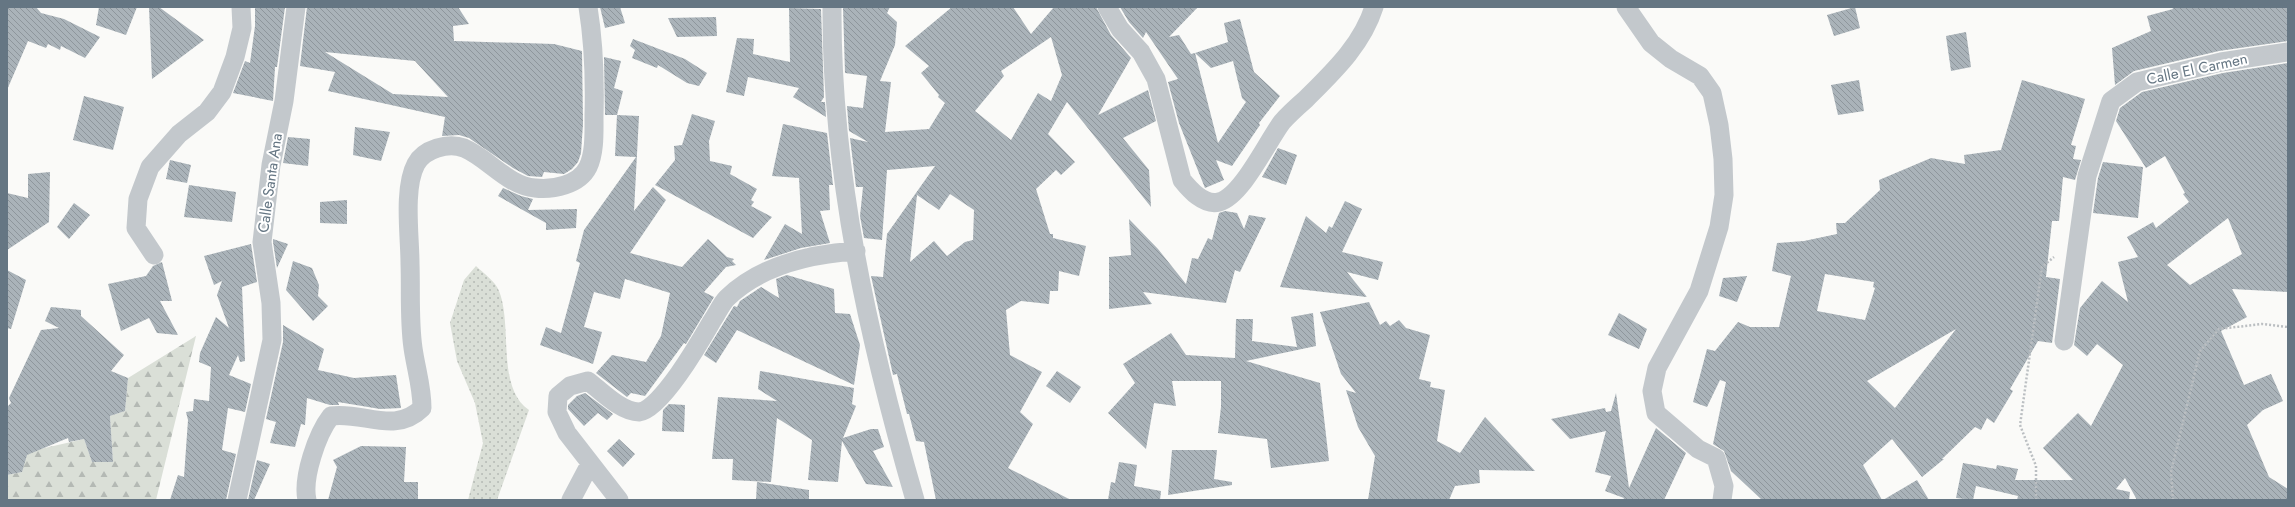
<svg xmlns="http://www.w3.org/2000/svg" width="2295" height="507" font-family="Jost,sans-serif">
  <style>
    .forest { fill: url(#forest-firs) }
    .park { fill: url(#park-dots) }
    .building { fill: url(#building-back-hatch); fill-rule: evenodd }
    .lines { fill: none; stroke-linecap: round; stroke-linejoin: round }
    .path { stroke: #bbbfc2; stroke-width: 2.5; stroke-dasharray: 2 2; stroke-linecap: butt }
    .minor { stroke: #c3c8cc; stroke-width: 19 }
    .labels { text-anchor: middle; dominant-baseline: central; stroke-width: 4; stroke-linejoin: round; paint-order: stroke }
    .street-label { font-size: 15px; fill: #657683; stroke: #fff }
  </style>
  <defs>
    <pattern id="forest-firs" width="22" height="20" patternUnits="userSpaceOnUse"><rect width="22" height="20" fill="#dadfd7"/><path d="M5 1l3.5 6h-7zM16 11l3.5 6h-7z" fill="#b4b9b4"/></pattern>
    <pattern id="park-dots" width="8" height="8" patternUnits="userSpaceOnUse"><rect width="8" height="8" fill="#dadfd7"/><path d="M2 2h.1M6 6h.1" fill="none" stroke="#b4b9b4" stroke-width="1.8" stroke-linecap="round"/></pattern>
    <pattern id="building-back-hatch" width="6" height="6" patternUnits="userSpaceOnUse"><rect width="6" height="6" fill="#aab3b9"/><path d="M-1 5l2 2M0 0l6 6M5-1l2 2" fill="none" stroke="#8e969c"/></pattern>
  </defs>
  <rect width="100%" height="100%" fill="#fafaf8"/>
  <path class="forest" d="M196 336 156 500H7V475L22 472 23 453 84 439 92 462H113L110 416 125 411 128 378Z"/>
  <path class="park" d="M476 266C483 273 496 282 499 291 513 325 496 388 529 410L497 500H468L483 443 475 403 457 361 450 323 464 280Z"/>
  <path class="building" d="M7 7H36L41 13 64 19 100 37 85 58 61 46 60 50 48 44 46 48 28 41 7 90Z
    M99 7H137L126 35 96 25Z
    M149 7H159L204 40 152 79Z
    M255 7H285L277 67H275L273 101 233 93 245 61 250 63 255 26Z
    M307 7H458L469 24 453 26 454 41 554 44 582 51 583 124 581 153 578 162 572 169 564 174 544 172 542 177 528 176 513 168 469 138 459 135 442 136 445 117 328 91 335 72 300 66ZM325 52 415 61 448 97 393 94Z
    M600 7H620L625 23 605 28Z
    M843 7H890L887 13 897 22 895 45 880 81 891 82 885 132 929 129 945 103 938 97 939 95 921 73 929 66 905 46 952 7H1013L1031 34 1054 7H1096L1111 35 1131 58 1098 115 1148 90 1156 121 1123 138 1149 170 1151 207 1067 102 1048 134 1075 162 1061 175 1056 170 1036 189 1050 234H1053V238L1086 246 1079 276 1059 271 1058 291H1050L1049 304 1021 301 1006 310 1010 355 1042 372 1020 412 1033 424 1008 468 1071 500H936L924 442 916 441 909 414H907L897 374 893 375 871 276 883 277 887 234 935 166 887 170 882 240 864 238 860 216 863 187H856L850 138 868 142 849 131 847 106 863 108 867 76 845 73ZM1051 37 1062 75 1051 101 1038 93 1011 140 975 111 1004 76 1001 71ZM950 194 974 210 973 240 965 242 947 256 934 241 910 262 917 195 939 210Z
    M1120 7H1198L1169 37 1179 35 1191 54 1195 53 1218 143 1246 102 1242 98 1233 61 1211 68 1195 53 1228 42 1224 23 1240 19 1254 72 1280 96 1259 123 1260 125 1232 166 1216 160 1224 180 1205 188 1179 123 1168 82 1178 79 1146 32 1143 38 1129 22Z
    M1855 7 1860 28 1834 36 1827 15Z
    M2172 7H2288V41L2219 51 2134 71 2115 85 2112 48 2151 31 2147 16 2173 9Z
    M789 8 821 9 824 97 821 102H825L826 117 793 97 799 88 748 77 744 96 726 92 737 38 754 39 753 54 790 62Z
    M716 17 717 36 677 37 668 18Z
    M1966 32 1971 67 1951 71 1946 36Z
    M633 39 685 59 707 73 699 86 687 83 658 65 657 68 632 58 635 50 630 46Z
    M604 57 621 61 614 88 623 91 617 115 639 116 634 211 653 187 666 200 630 253 682 267 708 239 727 257 734 259 732 261 736 265 726 267 704 292 714 297 686 344 684 343 645 396 631 393 627 397 596 373 612 355 646 362 661 336 670 293 625 279 620 299 594 292 584 327 602 332 593 364 540 345 546 327 561 333 580 263 576 261 584 230 636 157 615 156 617 115H605Z
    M2288 63V292L2232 289 2247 317 2221 331 2244 385 2271 374 2283 401 2263 410 2247 425 2269 477 2288 489V500H2137L2125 478 2116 489 2130 492 2129 500H2017L2018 496 1976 486 1973 500 1956 498 1963 463 1996 469 1997 465 2018 469 2015 480H2073L2043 448 2078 413 2091 426 2123 365 2097 344 2087 356 2074 345 2080 308 2102 281 2128 302 2118 262 2138 257 2127 237 2153 222 2156 228 2189 202 2183 194 2185 193 2165 156 2146 168 2116 121 2120 108 2142 92 2223 73ZM2228 218 2242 254 2190 285 2167 265Z
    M1859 80 1864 111 1838 115 1831 85Z
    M2022 80 2085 99 2071 145 2076 146 2073 159 2081 160 2075 180 2063 177 2059 221H2052L2046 277 2060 279 2052 343 2038 341 2010 389 2013 391 1994 423 1987 418 1981 430 1975 427 1942 459H1944L1922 477 1892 439 1863 465 1882 500H1762L1731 471 1724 451 1713 444 1726 382 1720 380 1707 407 1693 402 1707 349 1715 351 1738 322 1750 327H1779L1791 276 1772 271 1777 243 1804 241 1837 234 1836 223H1845L1880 190 1879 180 1931 158 1965 164 1964 155 2001 150ZM1825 274 1874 282 1873 287 1875 288 1865 320 1817 311ZM1956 329 1895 408 1867 381Z
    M84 96 124 107 113 150 73 140Z
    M692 114 715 121 709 141 710 161 732 166 730 174 757 189 751 200 754 202 751 206 772 217 753 238 655 185 675 160 674 146 682 145Z
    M783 124 827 133 833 185H829L830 210 820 211 830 243 801 248 764 260 785 224 802 234 799 178 772 176Z
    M355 127 390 132 381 161 353 155Z
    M288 137 310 139 308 166 283 163Z
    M1278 148 1297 155 1286 185 1262 177Z
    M170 160 191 165 187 183 166 179Z
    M2103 162 2143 167 2138 218 2093 213 2098 178Z
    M50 172 49 222 7 250V193L28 198V174Z
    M189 185 236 192 232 222 184 217Z
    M503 188 521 196 533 199 528 210 577 209 576 228 546 230V223L498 196Z
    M347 200V224L320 223V202Z
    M1345 201 1362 209 1342 252 1383 262 1378 280 1347 272 1367 297 1280 287 1306 216 1326 233 1329 226 1332 228Z
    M74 203 90 215 69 239 57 227Z
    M1225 211 1237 213 1244 229 1249 215 1266 218 1240 272 1235 270 1226 303 1143 292 1152 304 1109 309V257L1131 255 1129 219 1158 249 1186 284 1192 258 1198 259 1208 238 1212 240 1219 213Z
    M273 239 288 244 277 268 273 242Z
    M251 244 257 282 242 287 245 361 240 362 238 355 229 375 251 384 245 412 228 408 222 450 236 454 226 500H170L178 475 184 477 188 420 186 412 193 411 194 399 209 401 211 367 199 362 200 353 216 317 229 328 217 295 222 281 214 285 204 256Z
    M293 261 312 268 319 285 318 296 328 306 313 321 286 290Z
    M162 262 172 301H160L178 335 157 333 149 318 121 331 108 284 146 276 153 266Z
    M7 270 26 280 11 329 7 328Z
    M787 275 834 289 835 313 850 314 860 345 854 385 737 330 716 363 704 355 734 306 737 307 740 301 761 287 779 298 776 279Z
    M1747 276 1737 302 1719 296 1723 278Z
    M1369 302 1380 325 1386 321 1390 326 1399 320 1406 328 1430 335 1419 379 1431 382 1430 387 1445 390 1437 441 1460 453 1485 417 1535 471 1479 470 1480 483 1455 486 1449 500H1368L1375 456 1358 427 1346 390 1356 393 1341 374 1320 312Z
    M51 307 81 310V316L124 355 111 371 128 378 125 411 110 416 113 462H92L84 439 69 442 68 438 27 455 22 472 7 475V407L11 403 9 398 41 330 59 328 45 321Z
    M1313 313 1316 346 1246 361 1320 383 1329 461 1271 468 1267 439 1218 433 1221 407V381H1172L1176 406 1154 403 1146 449 1108 413 1135 383 1123 364 1171 333 1186 355 1235 358 1236 319H1253L1252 341 1297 347 1291 317Z
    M1619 313 1647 329 1639 349 1608 335Z
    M283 325 324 349 318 370 354 378 396 375 401 408 380 409 338 402 339 405H330L307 398 305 425 301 424 295 447 270 443 276 422 266 419 283 342Z
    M760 371 854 388 852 404 856 406 843 438 871 429H878L884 447 873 451 893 487 866 484 842 441 838 482 808 480 812 440 777 418 771 482 732 480 733 459H712L718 397 777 401 758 389Z
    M1057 371 1081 387 1070 403 1046 386Z
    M585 393 613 414 607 420 598 413 584 426 568 409V405L577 396Z
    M1616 393 1629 488 1656 428 1686 453 1664 500H1623L1624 498 1605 491 1611 476 1595 472 1606 431 1570 439 1551 419 1605 408 1606 412 1611 411Z
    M669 404 685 405 684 432 662 431 663 410Z
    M619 439 635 454 623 467 607 451Z
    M361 446 406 447 404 482H418V500H328L337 467 333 460Z
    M1172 450H1217L1214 479 1232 482V485L1168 495Z
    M257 460 270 464 254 500H248Z
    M1119 462 1137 465 1134 486 1161 491 1160 500H1108L1111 482 1115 483Z
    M1917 480 1929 500H1883Z
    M757 482 809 490V500H756Z"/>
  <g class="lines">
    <path class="path" d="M2036 500V466L2020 425 2042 267 2054 257
      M2173 500 2171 472 2200 351 2219 329 2262 324 2288 327"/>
    <path class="minor" d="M832 7C831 174 869 341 915 500
      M1107 7 1120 29 1141 52 1156 79 1182 180C1190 190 1204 206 1219 202 1242 196 1267 142 1282 122 1289 114 1298 106 1306 99 1333 72 1362 45 1374 7
      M1626 7 1651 43 1671 59 1700 76 1712 93 1719 125 1723 159 1724 195 1719 227 1699 291 1657 368 1652 391 1656 413 1698 449 1716 458 1724 486 1722 500
      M154 255 136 228 138 199 150 167 179 134 207 112 222 92 235 57 242 28 241 7
      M2064 341 2087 176 2111 101 2137 82 2221 62 2288 52
      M237 500 272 340 271 303 262 242 271 165 284 101 296 7
      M307 500C302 478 317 434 331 416 363 411 395 435 422 408 422 387 416 369 413 348 409 320 411 292 410 263 410 237 403 188 416 164 424 149 448 142 464 148 488 158 508 186 535 188 553 190 579 185 588 167 595 152 594 132 594 116 595 79 594 44 588 7
      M571 500 590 464
      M619 500 567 433 557 412 558 396 570 386 588 381C601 391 621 412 639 412 661 410 701 340 712 321 717 314 721 304 727 298 761 265 811 254 856 251"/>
  </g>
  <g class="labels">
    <g class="street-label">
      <text transform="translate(2197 69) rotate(-12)">Calle El Carmen</text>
      <text transform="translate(270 183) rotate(-82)">Calle Santa Ana</text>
    </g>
  </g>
  <rect width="2295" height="507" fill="none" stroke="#657683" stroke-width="16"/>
</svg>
